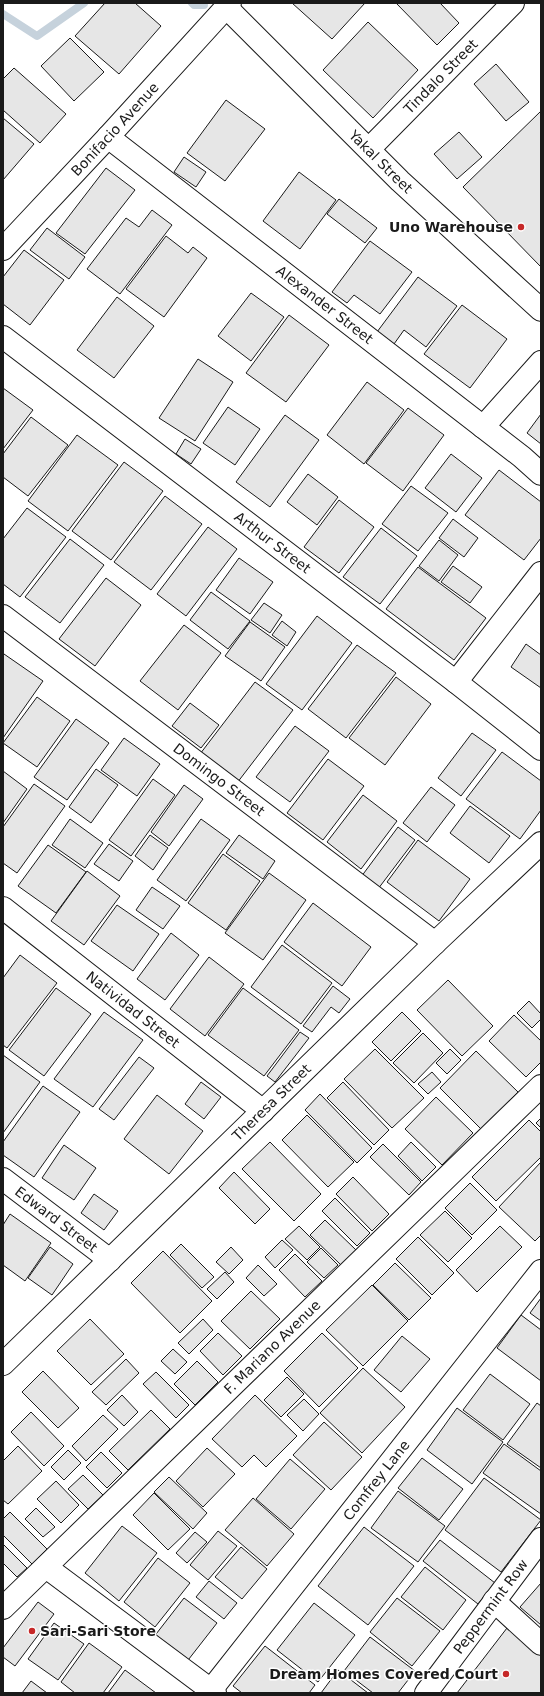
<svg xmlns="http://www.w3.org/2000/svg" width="544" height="1696" font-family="'DejaVu Sans',sans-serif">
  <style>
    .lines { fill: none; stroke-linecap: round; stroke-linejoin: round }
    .stream { stroke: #c6d2dc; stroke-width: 8 }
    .building { fill: #e6e6e6; stroke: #1a1a1a }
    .minor-casing { stroke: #1a1a1a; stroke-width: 24 }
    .tertiary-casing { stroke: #1a1a1a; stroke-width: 24 }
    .minor { stroke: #fff; stroke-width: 22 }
    .tertiary { stroke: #fff; stroke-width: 22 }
    .poi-dot { fill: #c62828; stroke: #fff; stroke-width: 1.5 }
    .labels { text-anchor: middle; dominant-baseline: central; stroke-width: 3; stroke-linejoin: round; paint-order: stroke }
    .street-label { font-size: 14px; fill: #1a1a1a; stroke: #fff }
    .poi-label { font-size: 14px; font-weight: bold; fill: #1a1a1a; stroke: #fff; text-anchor: end }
  </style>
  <rect width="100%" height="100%" fill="#fff"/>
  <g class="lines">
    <path class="stream" d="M192 3 194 5H204
      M3 14 37 36 84 3"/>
  </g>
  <path class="building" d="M105 3H135L161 26 119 74 75 36Z
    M292 3H365L332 39Z
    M396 3H440L459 23 437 45Z
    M368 22 418 70 373 118 323 70Z
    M70 38 104 72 74 101 41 66Z
    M496 64 529 102 506 121 474 84Z
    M14 68 66 114 40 143 3 110V79Z
    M226 100 265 129 225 181 187 153Z
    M541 111V267L463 187Z
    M3 118 34 144 3 180Z
    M459 132 482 157 457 179 434 154Z
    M184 157 206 172 196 187 174 172Z
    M106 168 135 190 85 254 56 233Z
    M299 172 336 200 300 249 263 221Z
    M339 199 377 228 365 243 327 214Z
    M152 210 172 225 120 294 87 269 126 218 139 227Z
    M47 228 85 257 69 279 30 250Z
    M166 236 188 253 193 247 207 258 164 317 126 289Z
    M370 241 412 272 380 314 354 295 347 303 332 292Z
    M24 250 64 280 30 325 3 304V277Z
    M418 277 457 306 426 347 404 330 394 344 377 332Z
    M251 293 284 317 251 361 218 336Z
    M117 297 154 326 114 378 77 350Z
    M462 305 507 339 470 388 424 354Z
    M289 315 329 345 286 402 246 373Z
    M198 359 233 382 195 441 159 418Z
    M367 382 404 410 364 464 327 435Z
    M3 388 33 410 3 449Z
    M228 407 260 429 235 465 203 443Z
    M408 408 444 435 403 491 366 463Z
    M541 414V444L527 433Z
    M285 415 319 440 270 507 236 482Z
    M31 417 68 445 28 496 3 477V454Z
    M77 435 118 465 68 531 28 501Z
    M185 439 201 449 191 464 176 454Z
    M451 454 482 478 456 512 425 488Z
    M124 462 163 491 111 560 72 531Z
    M499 470 541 502V538L524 560 465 515Z
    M308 474 338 497 317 525 287 502Z
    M411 486 448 513 418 551 382 524Z
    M165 496 202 524 151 590 114 562Z
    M339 500 374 527 339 573 304 547Z
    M27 508 66 537 20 597 3 584V539Z
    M453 519 478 538 464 557 439 538Z
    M208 527 237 549 186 616 157 594Z
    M381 528 417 556 380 604 343 577Z
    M70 539 104 565 60 623 25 597Z
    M439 540 458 555 439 581 419 566Z
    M239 558 273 582 250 614 216 590Z
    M453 566 482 587 470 603 441 582Z
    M418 567 486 618 454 660 386 609Z
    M106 578 141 605 95 666 59 639Z
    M211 592 250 621 228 649 190 620Z
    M264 603 282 615 270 633 251 620Z
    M317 616 352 643 302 710 266 684Z
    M282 621 296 632 287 646 272 635Z
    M250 622 285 647 261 681 225 656Z
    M184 625 221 653 178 710 140 681Z
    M526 644 541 655V688L511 667Z
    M357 645 396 673 346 738 308 709Z
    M4 654 43 681 3 738V656Z
    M396 677 431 704 385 765 349 738Z
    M255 682 293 710 237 783 200 754Z
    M37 697 70 721 37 767 3 743Z
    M190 703 219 725 201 748 172 726Z
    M76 719 109 743 67 800 34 777Z
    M295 726 329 751 290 802 256 777Z
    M472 733 496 750 461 796 438 778Z
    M124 738 160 764 137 796 101 770Z
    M502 752 541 781V810L520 839 466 799Z
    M328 759 364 786 323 840 287 813Z
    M96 769 118 785 91 823 69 807Z
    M3 771 27 789 3 823Z
    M153 779 175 795 131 856 109 840Z
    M34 784 65 806 17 873 3 863V827Z
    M184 785 203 799 169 846 151 832Z
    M431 787 455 805 427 842 403 823Z
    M363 795 397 821 361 869 327 842Z
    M470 806 510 836 489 863 450 833Z
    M70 819 103 843 85 868 52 845Z
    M201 819 230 840 186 901 157 880Z
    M398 827 415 840 378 889 361 877Z
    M150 835 168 848 153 870 135 856Z
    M239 835 275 861 263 879 226 853Z
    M418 840 470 879 439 921 387 882Z
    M109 844 133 861 119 881 94 864Z
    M48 845 86 872 56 913 18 886Z
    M223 854 260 881 226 930 188 903Z
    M87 871 120 896 84 945 51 921Z
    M269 873 306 900 263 960 225 933Z
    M152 887 180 906 163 929 136 910Z
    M313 903 371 947 342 986 284 942Z
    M117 905 159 934 133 971 91 941Z
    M171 933 199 955 165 1000 137 979Z
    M282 945 332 983 301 1024 251 987Z
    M20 955 57 983 7 1048 3 1045V978Z
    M209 957 244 984 205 1036 170 1009Z
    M448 980 493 1026 462 1056 417 1010Z
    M333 986 350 999 339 1013 331 1007 312 1032 303 1026Z
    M56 988 91 1014 44 1076 9 1050Z
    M243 988 299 1030 264 1076 208 1035Z
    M529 1001 541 1014V1019L532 1028 517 1013Z
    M104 1012 143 1040 93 1107 54 1079Z
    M402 1012 421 1031 391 1061 372 1042Z
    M514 1015 541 1041V1062L526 1077 489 1041Z
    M300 1032 309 1038 275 1082 267 1076Z
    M423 1033 443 1053 414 1083 393 1063Z
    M375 1049 424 1098 392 1128 344 1079Z
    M450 1049 461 1060 447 1074 436 1063Z
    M476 1051 518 1092 481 1129 440 1088Z
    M3 1055 40 1082 3 1133Z
    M139 1057 154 1068 114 1120 99 1109Z
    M432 1072 441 1082 428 1094 418 1084Z
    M201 1082 221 1097 204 1119 185 1104Z
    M343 1082 389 1130 374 1145 327 1098Z
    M43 1086 80 1112 34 1177 3 1155V1142Z
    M320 1094 372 1148 357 1163 305 1110Z
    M157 1095 203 1131 169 1174 124 1139Z
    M436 1097 473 1133 442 1165 405 1129Z
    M307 1115 354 1162 328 1187 282 1140Z
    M541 1118V1128L536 1123Z
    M529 1120 541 1132V1157L496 1201 472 1177Z
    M270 1142 321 1194 294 1221 242 1169Z
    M411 1142 436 1167 422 1181 398 1156Z
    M383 1144 421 1182 409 1195 370 1157Z
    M64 1145 96 1168 74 1200 42 1178Z
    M541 1162V1235L535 1241 499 1207Z
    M234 1172 270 1209 255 1224 219 1188Z
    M353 1177 389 1214 372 1231 336 1194Z
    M470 1183 497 1210 472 1235 445 1208Z
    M94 1194 118 1211 104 1230 81 1213Z
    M335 1198 370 1233 357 1246 322 1211Z
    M445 1211 472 1238 448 1262 420 1235Z
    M10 1214 51 1243 25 1281 3 1265V1225Z
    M325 1220 356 1250 341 1265 310 1235Z
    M299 1226 320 1247 307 1260 285 1239Z
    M500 1226 522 1247 477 1292 456 1270Z
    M418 1237 454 1273 432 1295 396 1259Z
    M282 1240 293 1250 275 1268 265 1257Z
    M181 1244 214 1277 202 1288 170 1255Z
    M50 1247 73 1264 52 1295 28 1278Z
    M231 1247 243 1260 229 1274 216 1262Z
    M321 1248 338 1265 324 1278 307 1262Z
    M163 1251 212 1301 180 1333 131 1283Z
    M295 1254 322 1281 305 1297 279 1270Z
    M395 1263 431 1298 409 1320 373 1285Z
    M258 1265 277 1284 264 1296 246 1278Z
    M225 1272 234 1282 217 1299 207 1289Z
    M372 1285 408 1321 363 1366 326 1330Z
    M251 1291 280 1319 250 1349 221 1321Z
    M541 1298V1321L530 1313Z
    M521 1315 541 1330V1381L497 1348Z
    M90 1319 124 1354 91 1385 57 1351Z
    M203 1319 213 1330 189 1354 178 1343Z
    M218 1333 242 1356 223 1375 200 1351Z
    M322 1333 358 1368 319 1407 284 1371Z
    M402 1336 430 1359 401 1392 374 1370Z
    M173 1349 187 1362 175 1374 161 1361Z
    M126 1359 139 1373 106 1405 92 1392Z
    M197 1361 218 1382 195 1405 174 1384Z
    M363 1368 405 1407 362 1453 320 1413Z
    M43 1371 79 1408 58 1428 22 1392Z
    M156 1372 189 1405 176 1418 143 1384Z
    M490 1374 530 1404 503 1440 463 1410Z
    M287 1377 304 1394 281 1417 264 1400Z
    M122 1395 138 1412 124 1426 107 1410Z
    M255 1395 297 1436 266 1467 254 1455 242 1467 212 1439Z
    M304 1399 319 1414 303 1431 287 1415Z
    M537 1403 541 1406V1468L507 1444Z
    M457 1408 503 1442 472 1484 427 1450Z
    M151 1410 170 1429 128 1470 109 1451Z
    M31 1412 64 1446 44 1466 11 1432Z
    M103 1415 118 1429 86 1461 72 1446Z
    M324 1422 362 1457 331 1490 293 1455Z
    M504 1444 541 1471V1514L483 1473Z
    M18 1446 42 1471 8 1504 3 1500V1461Z
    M207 1448 235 1474 203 1507 176 1481Z
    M68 1450 81 1463 64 1480 51 1467Z
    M101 1452 122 1473 107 1488 86 1467Z
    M422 1458 463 1489 439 1520 398 1488Z
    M290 1459 325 1489 291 1529 256 1499Z
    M83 1475 103 1495 88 1509 68 1489Z
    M169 1477 207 1513 193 1529 154 1492Z
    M484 1478 541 1520 501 1572 445 1530Z
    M56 1481 79 1505 61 1523 37 1499Z
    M398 1491 445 1526 418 1562 371 1528Z
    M154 1493 190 1529 168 1550 133 1515Z
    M253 1498 294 1534 267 1566 225 1530Z
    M36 1508 55 1527 43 1537 25 1519Z
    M10 1512 47 1549 32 1564 3 1535V1519Z
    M122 1526 157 1553 119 1601 85 1573Z
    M364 1527 414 1566 368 1625 318 1586Z
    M218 1531 237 1546 208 1580 190 1565Z
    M195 1532 207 1542 187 1563 176 1553Z
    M440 1540 495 1583 478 1604 423 1561Z
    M3 1544 27 1568 17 1577 3 1563Z
    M241 1547 267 1569 242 1599 215 1577Z
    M158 1558 190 1583 155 1627 124 1602Z
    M425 1567 466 1600 443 1630 401 1597Z
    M209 1581 237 1603 224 1619 196 1597Z
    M541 1583V1625L520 1607Z
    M184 1598 217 1623 185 1664 153 1638Z
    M397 1598 440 1631 412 1666 370 1632Z
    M38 1602 54 1614 15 1666 3 1657V1648Z
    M314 1603 355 1635 318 1682 277 1650Z
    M54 1623 84 1644 58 1680 28 1659Z
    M507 1628 541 1655V1693H457Z
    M370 1637 415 1671 398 1693H373L344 1671Z
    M89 1643 122 1667 103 1693H75L61 1682Z
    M265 1646 315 1685 309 1693H242L233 1686Z
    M125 1670 156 1693H108Z
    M338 1670 368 1693H321Z
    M31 1681 47 1693H22Z"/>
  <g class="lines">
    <defs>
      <g id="minor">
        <path id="s1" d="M226 7 400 181 541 310"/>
        <path id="s2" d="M108 137 522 457 541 474"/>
        <path id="s3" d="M369 149 513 3"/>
        <path id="s4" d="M3 249 108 137 230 3"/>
        <path id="s5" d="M3 337 456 682 541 749"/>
        <path d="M483 427 541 362"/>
        <path id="s6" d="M3 616 435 943"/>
        <path d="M456 682 541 573"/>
        <path id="s7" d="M3 908 263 1111"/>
        <path id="s8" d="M3 1179 110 1260"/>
        <path id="s9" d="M3 1364 435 943 541 843"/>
        <path d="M46 1567 215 1693"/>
        <path d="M494 1601 541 1644"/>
        <path id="s10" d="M211 1690 541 1271"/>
        <path id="s11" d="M426 1693 541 1539"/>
      </g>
      <g id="tertiary">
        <path id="s12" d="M3 1608 541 1086"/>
      </g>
    </defs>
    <use href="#minor" class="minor-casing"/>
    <use href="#tertiary" class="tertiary-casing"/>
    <use href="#minor" class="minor"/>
    <use href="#tertiary" class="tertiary"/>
  </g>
  <g class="poi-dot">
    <circle cx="521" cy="227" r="4"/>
    <circle cx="32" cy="1631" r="4"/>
    <circle cx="506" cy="1674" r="4"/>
  </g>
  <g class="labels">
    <g class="street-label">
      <text stroke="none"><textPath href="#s3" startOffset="102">Tindalo Street</textPath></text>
      <text stroke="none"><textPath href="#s4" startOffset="164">Bonifacio Avenue</textPath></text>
      <text stroke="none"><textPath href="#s1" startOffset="219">Yakal Street</textPath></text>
      <text stroke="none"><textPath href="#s2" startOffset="274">Alexander Street</textPath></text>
      <text stroke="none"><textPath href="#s5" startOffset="339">Arthur Street</textPath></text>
      <text stroke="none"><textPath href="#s6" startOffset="271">Domingo Street</textPath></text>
      <text stroke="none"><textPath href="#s7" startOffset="165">Natividad Street</textPath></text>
      <text stroke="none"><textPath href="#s9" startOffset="375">Theresa Street</textPath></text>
      <text stroke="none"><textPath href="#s8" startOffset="67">Edward Street</textPath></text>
      <text stroke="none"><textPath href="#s12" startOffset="375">F. Mariano Avenue</textPath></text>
      <text stroke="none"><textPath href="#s10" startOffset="267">Comfrey Lane</textPath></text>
      <text stroke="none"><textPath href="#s11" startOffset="108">Peppermint Row</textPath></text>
    </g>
    <g class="poi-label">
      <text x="513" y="227">Uno Warehouse</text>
      <text x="40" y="1631" text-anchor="start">Sari-Sari Store</text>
      <text x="498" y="1674">Dream Homes Covered Court</text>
    </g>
  </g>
  <rect width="544" height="1696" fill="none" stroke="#1a1a1a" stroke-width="8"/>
</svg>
